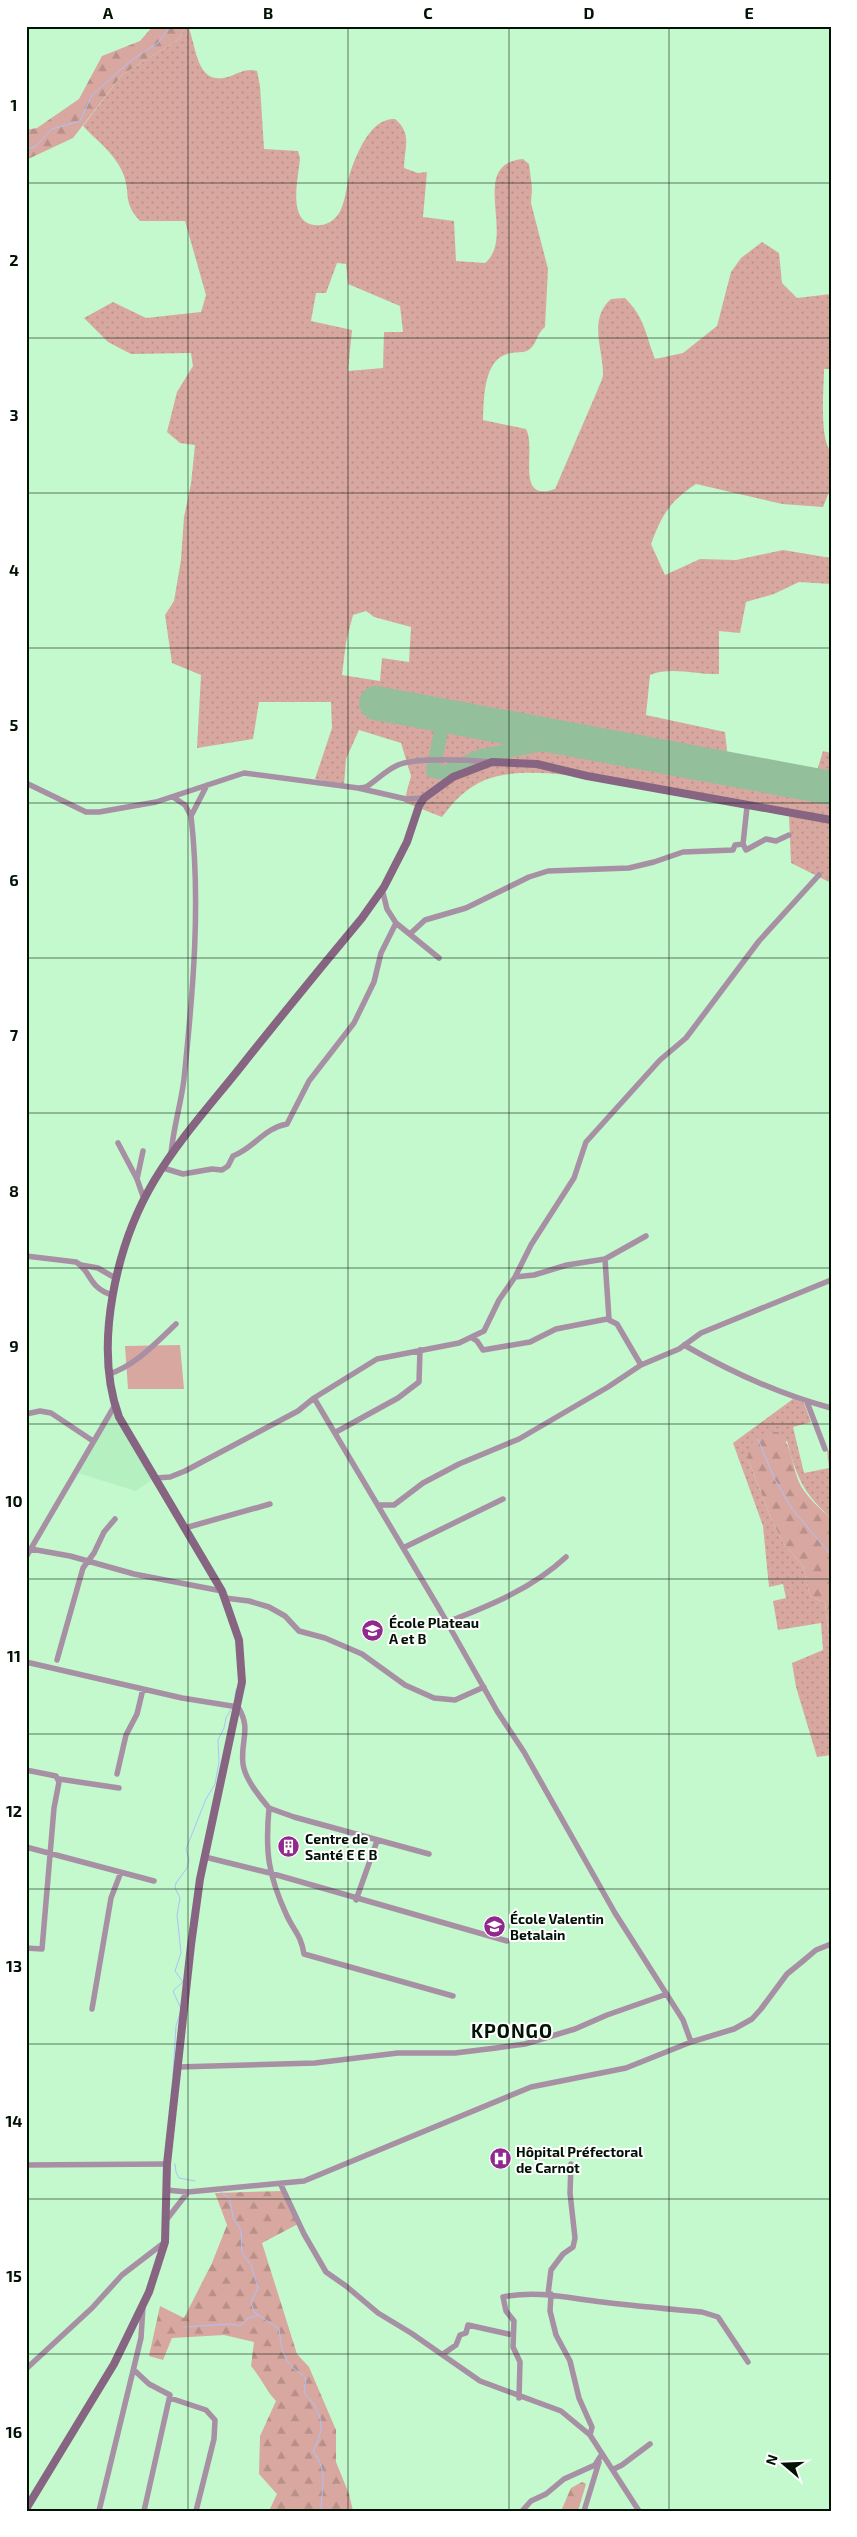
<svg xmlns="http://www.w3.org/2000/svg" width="857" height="2537" font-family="'Exo 2',sans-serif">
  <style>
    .built { fill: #b5f0c0 }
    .grass { fill: url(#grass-dots); fill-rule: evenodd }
    .forest { fill: url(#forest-firs) }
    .green { fill: #d8a8a0 }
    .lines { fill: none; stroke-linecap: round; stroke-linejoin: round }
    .stream { stroke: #acc1fe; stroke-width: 1 }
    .taxiway { stroke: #94bf9b; stroke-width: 14 }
    .runway { stroke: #94bf9b; stroke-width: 34 }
    .minor { stroke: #a78fa4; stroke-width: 5.5 }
    .secondary { stroke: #866482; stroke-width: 8 }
    .grid { fill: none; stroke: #021305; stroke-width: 1; stroke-opacity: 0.55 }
    .labels { text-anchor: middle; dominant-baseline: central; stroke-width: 4; stroke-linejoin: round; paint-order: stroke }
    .poi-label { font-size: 14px; font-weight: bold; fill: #021305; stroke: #fff; text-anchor: start }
    .district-label { font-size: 19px; font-weight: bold; letter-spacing: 1px; fill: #021305; stroke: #fff }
    .neatline { fill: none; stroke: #021305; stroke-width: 2 }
    .grid-label { font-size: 16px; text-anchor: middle; font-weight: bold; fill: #021305 }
  </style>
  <defs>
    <pattern id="grass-dots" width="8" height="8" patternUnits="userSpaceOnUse" patternTransform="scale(1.25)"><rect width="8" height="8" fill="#d8a8a0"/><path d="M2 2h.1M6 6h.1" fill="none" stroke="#b89088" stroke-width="1.8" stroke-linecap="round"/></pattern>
    <pattern id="forest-firs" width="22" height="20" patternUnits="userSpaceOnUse" patternTransform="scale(1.25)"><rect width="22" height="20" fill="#d8a8a0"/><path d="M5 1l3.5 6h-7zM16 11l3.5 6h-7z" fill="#b89088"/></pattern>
  </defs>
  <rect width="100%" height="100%" fill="#c4f8cd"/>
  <path class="built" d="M113 1411 153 1479 136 1491 78 1473Z"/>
  <path class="grass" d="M186 26H188C197 47 196 89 231 76 240 72 248 68 257 71L260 86 264 149 298 151 300 158C299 176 286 222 315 225 323 226 331 223 336 217 346 207 346 184 351 170 358 151 371 118 395 119 413 134 404 148 404 168L418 173 427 172 423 217 454 221 456 261 485 263C517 237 467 164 523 159L529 164 532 188 531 203 548 269 545 327C537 333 537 343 530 349 524 354 515 351 507 354 483 361 484 400 483 420L526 429C537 449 514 503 555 489L598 389C600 384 603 378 603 374 603 348 588 319 611 299L625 298C645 318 645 333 655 359L683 353 717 326 731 272 741 258 762 242 779 253 782 283 797 298 831 294V369H824C824 388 819 438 831 452V487L823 507 782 504 696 484C669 502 662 515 651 544L665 575 700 559 736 560 783 550 831 558V584L799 582 774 594 746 602 740 633 719 631V674C696 675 672 666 650 675L646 715 725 732 728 759 817 771 823 751 831 753V883L791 863 789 816C745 808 702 800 658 792 609 782 532 762 485 780 466 788 454 801 442 817L404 802 411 776 401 743 359 730 346 759 344 785 315 779 332 728 331 702H259L253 739 197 748 201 675 172 663 165 615 174 601 181 560 184 517 191 484 195 445 180 443 167 432 177 392 193 366 191 353 131 354 108 342 84 318 113 302 146 318 201 312 206 295 185 221H140C121 201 132 192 122 171 113 152 97 141 83 126L122 75 179 39ZM337 263 346 264 348 284 400 306 403 332H384L383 368 348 371 352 330 311 321 316 293H326ZM366 611 374 617 411 627 409 662 382 658 380 681 342 675 346 642 353 615Z
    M793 1399 804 1403 811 1422 793 1427 804 1473 829 1468 827 1450 831 1451V1518C802 1492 797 1477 787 1441L748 1459 772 1521 784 1544 803 1566 810 1596 825 1603 831 1657V1755L817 1757 796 1687 792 1663 823 1650 821 1623 778 1630 773 1601 786 1598 783 1584 769 1587 763 1526 733 1443Z"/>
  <path class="forest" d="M153 26H186L179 39 122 75 73 138 26 160V130L37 128 79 99 102 56 140 41Z
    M766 1432H778C794 1447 791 1467 801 1486 808 1498 820 1509 831 1518V1657L825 1603 810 1596 803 1566 784 1544 772 1521 748 1459C748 1444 754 1439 766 1432Z
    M282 2191 298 2224 262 2243 297 2354 309 2367 336 2430V2462L349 2494 353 2511H269L277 2494 259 2474 260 2436 276 2401C266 2390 261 2378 251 2366L254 2342 224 2335 172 2338 163 2360 149 2356 160 2306 184 2318 212 2263 227 2225 215 2193Z
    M582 2482 586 2484 578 2511H561L571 2488Z"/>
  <path class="green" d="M180 1345 184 1389H128L125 1346Z"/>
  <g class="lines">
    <path class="stream" d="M26 149 35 147 52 129 80 121 92 95 133 59 158 43 170 26
      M758 1439 775 1480 793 1510 831 1555
      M235 1696 236 1689
      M181 2009 173 1991 183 1982 175 1971 181 1953 177 1915 180 1898 175 1888 176 1883 187 1868 189 1860 186 1849 206 1799 215 1784 219 1762 218 1740 224 1728 226 1718 231 1709
      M173 2075 176 2026 180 2013
      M175 2164 176 2172 179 2178 195 2181
      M221 2192 230 2199 233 2217 241 2230 242 2253 251 2265 258 2288 251 2302 254 2312 279 2329C281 2344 282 2358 293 2368 298 2372 302 2374 306 2379L304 2393C323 2412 326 2428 313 2451 329 2473 321 2486 321 2511
      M184 2327 231 2324 240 2326 248 2318 258 2315"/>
    <path class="taxiway" d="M444 716 433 771 443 773 481 756 569 739"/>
    <path class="runway" d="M376 703 831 788"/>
    <path class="minor" d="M26 783 86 812H99L156 802 244 773 358 788 406 799 424 798
      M361 788 366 787C377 780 386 770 398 765 417 757 469 760 491 762
      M191 816 207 785
      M743 844 747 807
      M382 889 387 909 396 923 439 958
      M411 933 425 920 466 908 529 877 548 871 629 868 654 862 683 852 733 850 735 845 743 844 746 850 766 839 776 841 789 835
      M118 1143 137 1179 143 1151
      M171 1154C173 1129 181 1104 184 1079 193 992 201 903 191 816L185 805 173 797
      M163 1168 183 1174 212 1169 222 1170 228 1166 233 1156C254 1148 264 1128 287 1124L309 1081 354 1023 374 982 381 953 396 923
      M137 1179 144 1199
      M26 1256 76 1262C91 1270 88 1288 112 1295
      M605 1259 609 1319
      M81 1265 98 1268 117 1279
      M515 1277 534 1275 567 1265 605 1259 646 1236
      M472 1338 477 1341 483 1350 530 1342 556 1329 607 1319 617 1324 641 1365
      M684 1345C731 1372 778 1394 831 1408
      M109 1374C135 1366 157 1342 176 1324
      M314 1398 440 1610 497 1711 524 1752 615 1913 683 2020 691 2042
      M807 1402 825 1449
      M26 1414 40 1411 51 1413 93 1441
      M336 1432 398 1398 419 1382 420 1350
      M156 1478 170 1477 185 1471 298 1411 314 1398 377 1359 459 1343 484 1331 499 1300 515 1277 531 1245 574 1178 586 1142 660 1060 686 1038 759 941 819 875
      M378 1505H394L423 1483 459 1464 519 1439 608 1387 641 1365 679 1349 701 1333 831 1280
      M185 1528 270 1504
      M403 1548 503 1499
      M31 1549 70 1556 134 1574 222 1591
      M26 1557 115 1405
      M225 1598 249 1601 269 1607 285 1616 299 1631 325 1638 362 1654 405 1685 434 1698 455 1700 484 1687
      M447 1622C489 1606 533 1588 566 1557
      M57 1660 83 1568 94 1553 104 1532 115 1519
      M26 1662 182 1698 238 1707C252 1729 240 1741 243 1764 245 1779 259 1796 269 1808 265 1852 268 1875 287 1916 294 1931 301 1935 304 1954L453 1996
      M26 1770 56 1776 59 1782 54 1808 42 1949 26 1948
      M117 1774 126 1735 137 1714 143 1689
      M59 1779 119 1788
      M269 1808 294 1817 429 1854
      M26 1847 154 1881
      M205 1857 270 1873 507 1941
      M356 1900 377 1841
      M92 2009 111 1898 121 1872
      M178 2067 315 2063 398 2053H455L496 2048 525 2044 575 2029 607 2015 667 1994
      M26 2165 167 2164
      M281 2185 304 2234 326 2272 346 2286 378 2313 411 2333 480 2381 561 2411 590 2435 639 2511
      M166 2190 188 2192 304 2181 531 2087 626 2068 691 2042 734 2029 752 2019 761 2009 787 1974 803 1961 816 1950 831 1944
      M167 2219 188 2192
      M548 2294 551 2270 563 2254 573 2247 575 2238 570 2193 571 2164
      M551 2294 550 2311 556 2335 570 2361 579 2398 592 2427 590 2435
      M443 2354 456 2345 460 2335 466 2333 468 2325 513 2335
      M26 2369 92 2308 122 2275 165 2242
      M134 2370 149 2384 170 2395 144 2511
      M170 2398 206 2410 215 2420 214 2439 196 2511
      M519 2398 520 2362 513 2347 514 2321 506 2311 503 2297C537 2290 568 2298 602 2302 635 2306 669 2309 702 2312L718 2317 748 2362
      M614 2469 622 2465 650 2444
      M99 2511 141 2338 143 2306
      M522 2511 531 2501 546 2494 564 2479 595 2465 600 2457
      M584 2511 599 2462"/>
    <path class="secondary" d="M26 2509 114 2364 149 2292 165 2242 167 2164 191 1945 200 1879 242 1682 239 1640 222 1591 119 1417C93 1346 116 1245 154 1181 179 1139 213 1102 243 1064 282 1015 322 966 362 918L384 887 407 842 419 806 424 798 453 777 492 762 537 764 587 776 831 820"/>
  </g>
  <path class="grid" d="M188 26V2511M348 26V2511M509 26V2511M669 26V2511M26 183H831M26 338H831M26 493H831M26 648H831M26 803H831M26 958H831M26 1113H831M26 1268H831M26 1424H831M26 1579H831M26 1734H831M26 1889H831M26 2044H831M26 2199H831M26 2354H831"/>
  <defs>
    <symbol id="school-disc" viewBox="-11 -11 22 22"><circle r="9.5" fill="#91288d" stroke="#fff"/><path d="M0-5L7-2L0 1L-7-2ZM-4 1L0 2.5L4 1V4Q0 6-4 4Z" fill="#fff"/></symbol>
    <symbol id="building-disc" viewBox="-11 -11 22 22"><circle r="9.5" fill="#91288d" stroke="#fff"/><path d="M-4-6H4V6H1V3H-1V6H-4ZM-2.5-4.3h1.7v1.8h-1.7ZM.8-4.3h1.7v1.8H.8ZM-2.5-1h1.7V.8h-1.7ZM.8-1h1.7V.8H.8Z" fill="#fff"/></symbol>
    <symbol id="hospital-disc" viewBox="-11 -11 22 22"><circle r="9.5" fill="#91288d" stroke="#fff"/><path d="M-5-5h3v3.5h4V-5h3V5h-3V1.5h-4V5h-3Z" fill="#fff"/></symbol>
  </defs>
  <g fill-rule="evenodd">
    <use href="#school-disc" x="360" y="1618" width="25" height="25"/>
    <use href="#building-disc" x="276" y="1834" width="25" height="25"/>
    <use href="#school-disc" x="482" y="1914" width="25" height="25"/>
    <use href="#hospital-disc" x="488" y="2146" width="25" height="25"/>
  </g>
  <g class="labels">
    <g class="poi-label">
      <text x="389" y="1622">École Plateau<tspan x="389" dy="16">A et B</tspan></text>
      <text x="305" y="1838">Centre de<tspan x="305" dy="16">Santé E E B</tspan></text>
      <text x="510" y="1918">École Valentin<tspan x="510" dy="16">Betalain</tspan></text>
      <text x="516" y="2151">Hôpital Préfectoral<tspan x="516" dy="16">de Carnot</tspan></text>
    </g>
    <g class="district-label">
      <text x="512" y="2030">KPONGO</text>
    </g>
  </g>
  <rect width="857" height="2537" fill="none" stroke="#ffffff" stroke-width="55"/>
  <g transform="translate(784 2464) rotate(289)" stroke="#ffffff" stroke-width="4" paint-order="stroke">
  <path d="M0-4L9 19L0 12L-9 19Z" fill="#021305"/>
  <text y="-8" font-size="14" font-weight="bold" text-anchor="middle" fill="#021305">N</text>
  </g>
  <rect x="28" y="28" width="802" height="2482" class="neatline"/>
  <g class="grid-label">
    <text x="108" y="19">A</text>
    <text x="268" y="19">B</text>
    <text x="428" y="19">C</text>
    <text x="589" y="19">D</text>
    <text x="749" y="19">E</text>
    <text x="14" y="111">1</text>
    <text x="14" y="266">2</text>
    <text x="14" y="421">3</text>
    <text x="14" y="576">4</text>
    <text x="14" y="731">5</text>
    <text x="14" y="886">6</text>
    <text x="14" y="1041">7</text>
    <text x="14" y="1197">8</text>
    <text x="14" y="1352">9</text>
    <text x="14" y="1507">10</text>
    <text x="14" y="1662">11</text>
    <text x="14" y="1817">12</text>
    <text x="14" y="1972">13</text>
    <text x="14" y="2127">14</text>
    <text x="14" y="2282">15</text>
    <text x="14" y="2438">16</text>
  </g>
</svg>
